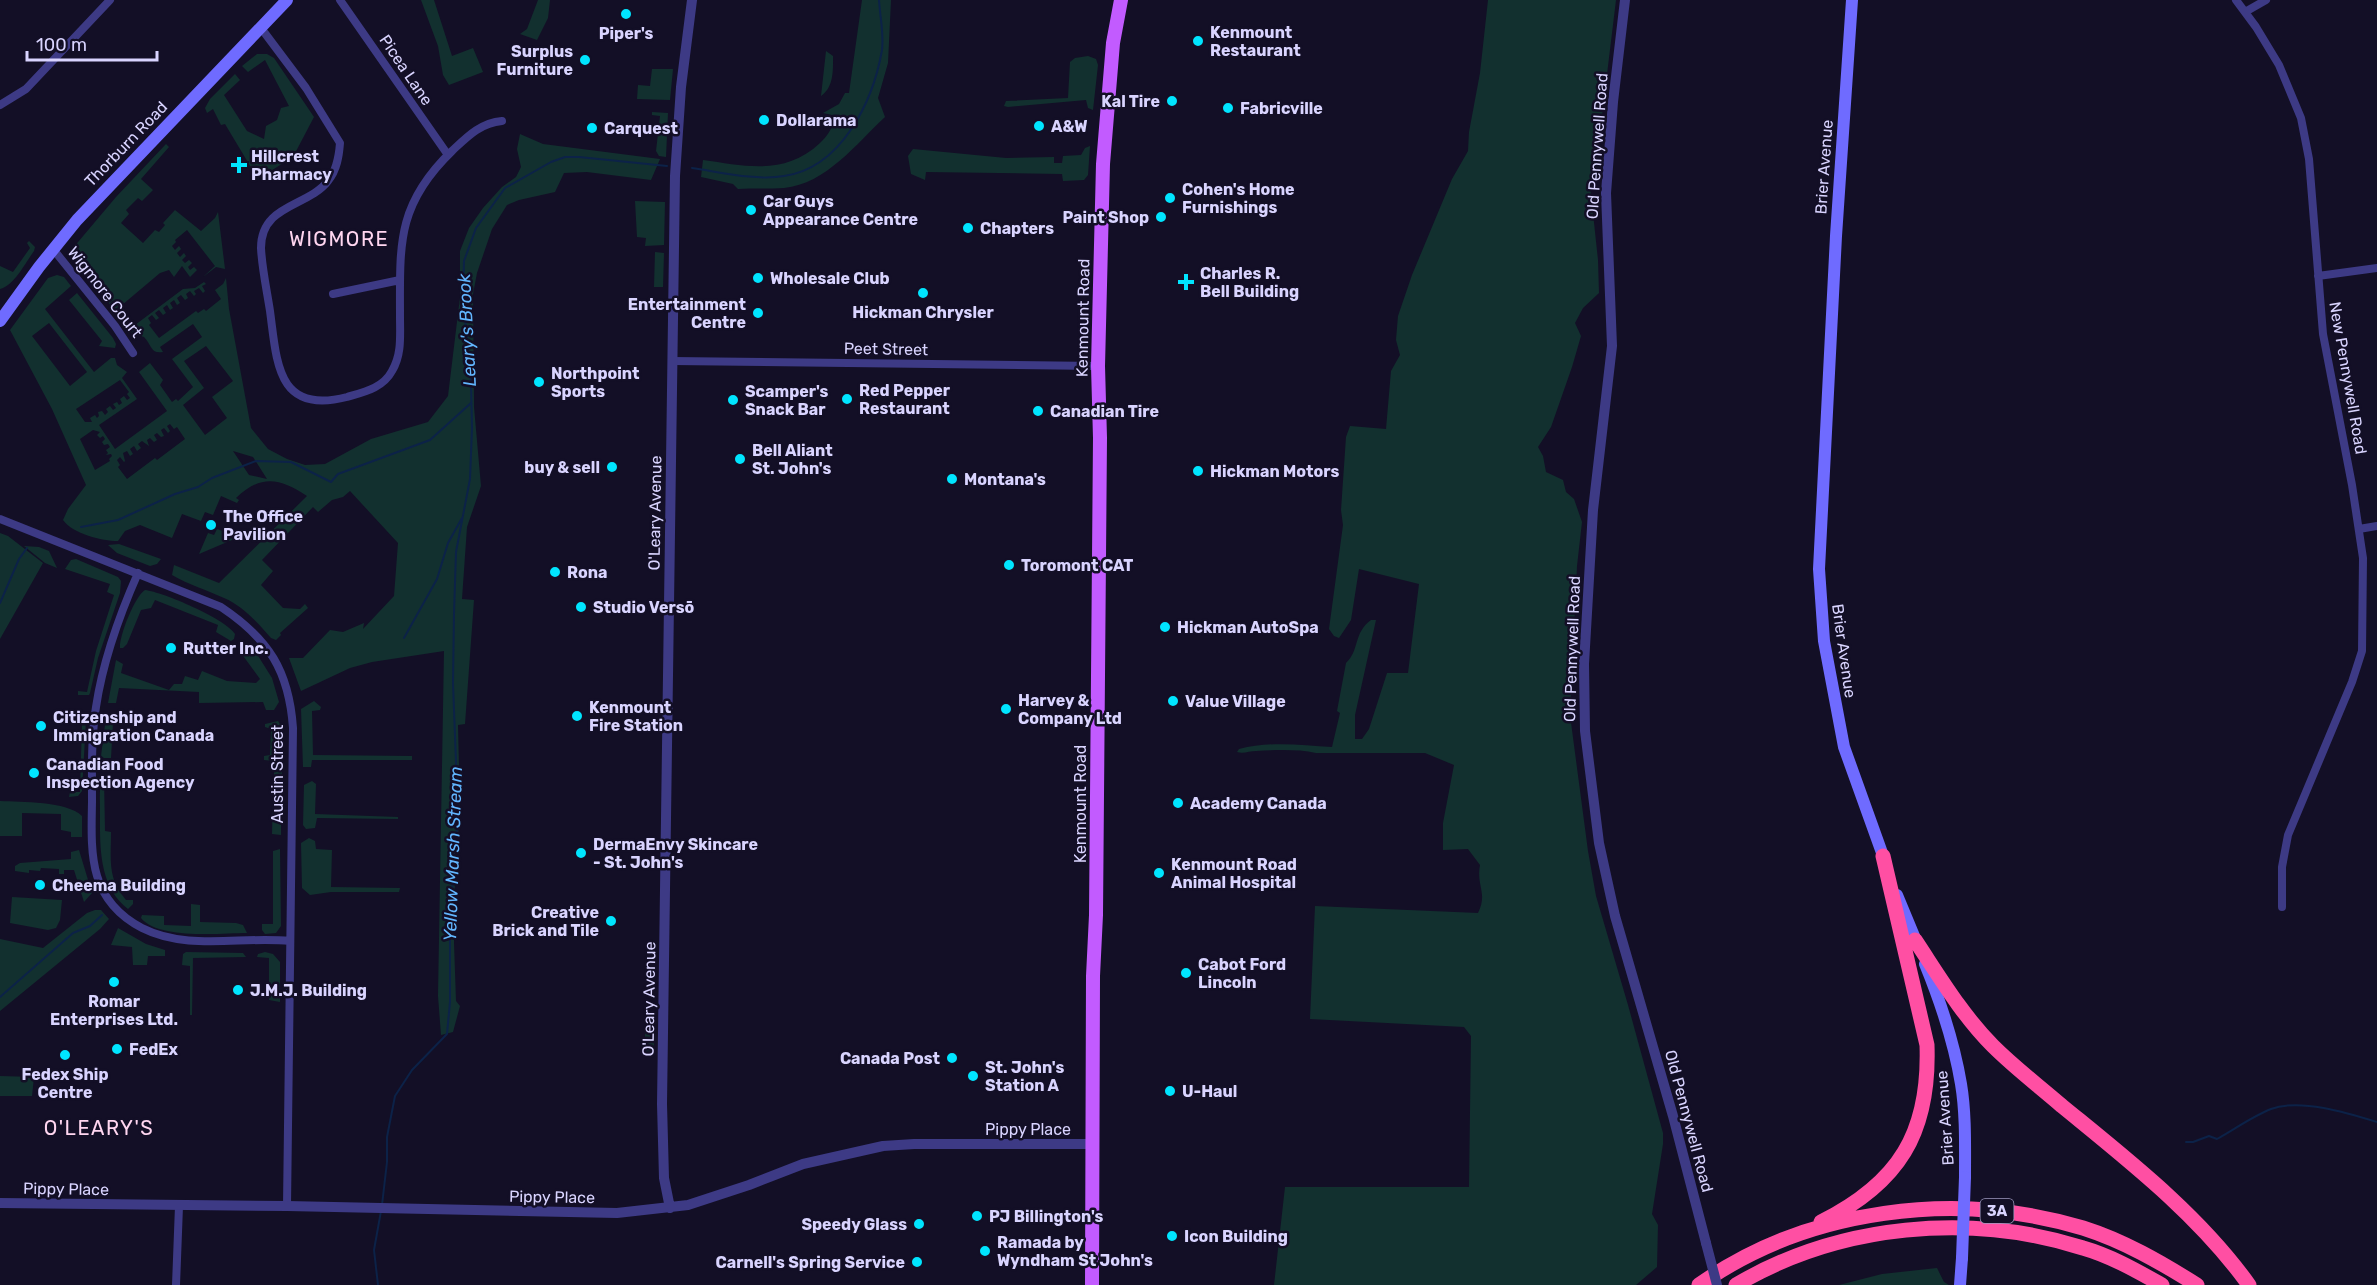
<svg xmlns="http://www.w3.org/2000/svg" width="2377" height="1285" font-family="Rubik,sans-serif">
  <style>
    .green { fill: #12302f; fill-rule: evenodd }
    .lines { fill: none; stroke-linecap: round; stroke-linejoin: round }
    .stream { stroke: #0c2248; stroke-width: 2 }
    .minor { stroke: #3d3a85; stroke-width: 8 }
    .tertiary { stroke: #3d3a85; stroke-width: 10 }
    .secondary { stroke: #6f6bff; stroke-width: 12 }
    .primary { stroke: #c25bff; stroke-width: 14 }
    .motorway { stroke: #ff4fa3; stroke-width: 15 }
    .tertiary-bridge { stroke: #3d3a85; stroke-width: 10 }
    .secondary-bridge { stroke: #6f6bff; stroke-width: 12 }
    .poi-dot { fill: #00e5ff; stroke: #130f26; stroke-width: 2 }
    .labels { text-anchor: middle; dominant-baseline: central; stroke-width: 5; stroke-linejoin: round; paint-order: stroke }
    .shield { fill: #130f26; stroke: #9e99be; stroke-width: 1.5 }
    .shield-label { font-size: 15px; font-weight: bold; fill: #d9d4ff }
    .poi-label { font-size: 16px; font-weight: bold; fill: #d9d4ff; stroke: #130f26; text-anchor: start }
    .street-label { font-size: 16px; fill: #d9d4ff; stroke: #130f26 }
    .water-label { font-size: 18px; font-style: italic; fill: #62b6ff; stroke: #130f26 }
    .quarter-label { font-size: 20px; letter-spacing: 1.5px; fill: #ffd6f0; stroke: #130f26 }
  </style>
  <rect width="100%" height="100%" fill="#130f26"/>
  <path class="green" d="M421 0H434L452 56 473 48 483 72 449 85 443 75 438 46Z
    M538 0H550L548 18 537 40 520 34 527 29Z
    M862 0H891L888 63 878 98 885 117C857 143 826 184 784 188 769 189 753 188 738 189L733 184 701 177 703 160C746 166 785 176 820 143 828 135 835 127 832 115L823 113 839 104 845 93H849Z
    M1488 0H1616L1600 132 1590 185 1598 260 1599 293 1583 308 1575 323 1581 336 1572 367 1551 427 1538 447 1543 456 1546 472 1563 480 1566 492 1574 499 1582 522 1577 566 1570 715 1588 851 1596 896 1628 1005 1663 1133V1144L1652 1214 1658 1225 1657 1267 1636 1285H1274L1285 1187H1469L1471 1036 1464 1027 1310 1019 1315 906 1478 913C1488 893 1476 886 1480 865L1468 849 1443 850V823L1454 765 1425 753H1316C1298 749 1275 750 1256 751 1249 751 1244 754 1237 752L1239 749C1269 741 1301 745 1332 747L1340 713 1337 711 1346 663C1360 650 1353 633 1371 620H1376L1355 715V739H1362L1369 729 1387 673H1408L1419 584 1359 569 1351 620 1339 638 1334 636 1329 629 1343 525 1341 510 1346 437 1350 426 1386 429 1391 371 1400 355 1396 340 1398 316 1412 275 1452 179 1468 151 1469 132 1480 73Z
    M826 51 833 56C833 70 834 87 821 96Z
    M257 54H267L274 58 314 117 293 157 258 179 225 124 221 125 213 109 207 113 205 108 210 99 235 74 240 80 224 95 247 131 264 139 266 126 277 120 281 108 289 106 265 60 248 72 242 66Z
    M1088 56 1096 59 1098 65 1093 110 1088 108 1086 100 1008 107 1004 106 1006 101 1068 98 1070 62 1075 58Z
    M652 69H673L670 100 637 99 638 85 650 86Z
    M652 112 668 113 666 157 659 156 656 151 660 116 652 115Z
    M520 134 543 144 660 159 651 180 587 172 564 173 555 192 519 200 507 205 492 229 477 273 473 294 474 407 481 486 467 527 462 599 474 600 465 724 458 725 460 810 455 876 454 943 456 1001 460 1006 453 1032 441 1035 438 996 444 651 372 662 350 668 301 691 289 658H303L330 630 343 632 364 623 363 629 394 596 398 543 350 491 343 497 332 500 318 512 313 507 262 560 273 571 261 585 283 608 300 609 305 604 308 608 280 633 281 635 276 640 271 638C258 623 243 606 224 598 207 590 189 585 172 575L174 565 219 583 307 496C280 478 261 474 236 498L239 500 237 503 221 496 213 515 205 512 201 521 182 514 172 538 140 525 125 531 118 541C102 541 73 534 63 520L68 509 86 485 52 409 10 330 48 278 57 275 64 277 71 286 45 309 94 372 111 358H115L117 365 127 372 122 378 137 399 99 425 115 449 167 411 139 372 150 363 163 380 160 385 172 402 176 399 178 401 193 387 172 359 202 337 193 324 160 347 163 352C150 354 152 345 144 337L130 332 124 325 130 320 135 325 183 289 195 288 204 282 206 284 202 286 205 291 203 293 199 288 194 291 196 294 194 296 190 291 186 294 188 298 185 300 181 295 177 298 180 303 177 305 174 300 170 303 173 308 170 310 167 305 163 308 166 313 163 315 159 310 155 313 159 318 156 320 152 315 148 318 151 323 149 325 159 338 196 311 198 313 204 309 206 311 221 299 215 290 223 284 226 278 229 309 251 428 268 449 287 459 305 465 325 464 371 439 428 422 448 396 460 297V251L469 228 483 208 502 187 516 177 521 167 517 149ZM49 323 87 372 70 386 32 336ZM206 346 233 381 212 397 227 418 205 435 183 405 204 388 184 361ZM120 380 129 392 127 394 130 398 127 400 124 396 120 399 122 403 119 405 117 402 113 404 116 408 113 410 110 406 106 409 108 412 105 415 102 411 98 412 99 416 97 418 95 415 90 418 92 422H85L76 409ZM170 424 174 429 177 427 185 439 157 460 155 458 127 479 118 467 120 465 117 460 120 457 124 462 125 461 123 453 127 451 130 456 133 454 130 449 134 446 137 451 141 448 138 444 142 441 149 446 147 440 150 438 154 442 157 440 154 435 157 433 161 437 164 436 161 430 164 428 168 433 170 431 167 426ZM93 430 100 432 97 435 100 438 103 436 105 439 102 442 104 445 108 444 110 447 106 450 108 453 106 455 111 454 112 456 109 459 110 461 95 470 80 439ZM233 451 253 457 267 479 249 475Z
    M166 144 169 147 141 179 153 190 142 201 138 198 126 210 129 214 121 223 143 243 155 230 159 232 165 225 163 223 175 210 201 231 215 218 218 212 225 269 216 267 203 277 215 266 187 230 175 240 176 242 172 246 175 250 179 246 181 249 177 253 180 257 184 253 186 256 182 260 185 263 189 260 192 263 188 267 190 270 194 267 197 270 190 277 182 266 174 277 169 270 160 273 122 305 125 313 119 317 73 255V248L116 197Z
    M1090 146 1088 175 1084 180 1063 181 1062 174 926 172 925 180 911 174 908 156 913 149 1006 158 1054 157V163H1062L1063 156 1081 155 1085 148Z
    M635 201 665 202 664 245 645 246 646 238 637 237Z
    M29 241 35 247 34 251C25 263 15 285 0 289V266L13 272 30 248 27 243Z
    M655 252 664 253 663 287H654Z
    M77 293 113 338 116 344 115 348 99 346 102 341 69 300Z
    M217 529 239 537 199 554 208 533 214 535Z
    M0 533 8 536 43 563 0 639Z
    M119 544 161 559 157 564 150 566 117 553 108 545Z
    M24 546 39 547 49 551 57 568 45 563Z
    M76 559 118 577 121 581 120 593 98 658 90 693 89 695H78V691L87 692 96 651 114 595 107 592 110 584 65 569 71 560Z
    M145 590C163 592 226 619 235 634L234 639 231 641 216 632 218 625 155 600 151 608 141 610 127 644 123 648H120C119 636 135 596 145 590Z
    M246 649 255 651 272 678 279 702 274 710H266L263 702 199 703V692L119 688 116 703H108L116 660 123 664 121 673 169 690 174 684H182L185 676 198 680 202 671 227 681 256 683 260 679 241 653Z
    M314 701 321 707 320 710 312 711 313 755 412 756V760H312L311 767H303L301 709Z
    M75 713 82 714 86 720 82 791 78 796 69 797 70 792H80L82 723 74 721Z
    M106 717 111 718 113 723 111 758H104L101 756Z
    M278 721 282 727V776L274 784V761L264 760V756L270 755 271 729 265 727V724Z
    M102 778H104L105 831 111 832C111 859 107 879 126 900H133V904L128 909C98 886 100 845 100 811 100 801 99 788 102 778Z
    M312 781 316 784 315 814 398 817V819L317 818 315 828 306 829 303 825 304 785Z
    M273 794 276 795 281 804V835L272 834Z
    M0 801C21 802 67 801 82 816V837H71V832L61 830V814L22 813V836H0Z
    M309 838 315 841 316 849 332 850 331 887 400 888 399 892H331L310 895 302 888 301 843Z
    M280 849 281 926 276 933 265 934 262 930V924H273V851Z
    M79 850 92 893 84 902 74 870H64V874H59V869L41 868 40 871 29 870V873L15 871V866L20 863 71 859V852Z
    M12 897 62 900 60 920 56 928 48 930 10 923Z
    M191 904 200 905V922L236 923 243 925 247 933C221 933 159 940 141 918L142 915 164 916V925L191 926Z
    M95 910H101L109 919 100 929 0 1011V939L43 948 87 913Z
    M118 928 146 944 165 950V956H148L147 965H133L132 947 111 945Z
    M186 952 243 953 246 957 193 958 192 1015H190V966L182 965 183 954Z
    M265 952 273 954 280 962V1002L269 1000V958L257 957 258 954Z
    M646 1017 654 1020V1053L650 1058H647L644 1052Z
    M0 1076 34 1077 32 1096H0Z
    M1937 1268 1944 1282 1949 1285H1839L1882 1274Z"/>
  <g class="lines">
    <path class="stream" d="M692 168C720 172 757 181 784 176 841 168 873 102 882 50 884 34 880 17 879 0
      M81 527 118 520 175 494 198 487 212 478 256 461 291 462 331 482 338 474 430 440 471 403
      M0 603 19 559 27 548
      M404 638 437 579 448 543 462 518
      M0 997 73 933 90 926 102 915
      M2186 1142H2193L2209 1136 2217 1139C2235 1129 2253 1116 2271 1109 2300 1098 2348 1113 2377 1122
      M382 1205 387 1162V1137L395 1096 412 1070 447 1034 450 1002V916L458 815 453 683 454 614 456 552 470 479 472 428 471 382 463 297 464 261 476 228 505 188 551 162 565 157H579L667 166
      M378 1285 374 1250 381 1211"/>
    <path class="minor" d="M340 0 448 155
      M2236 0 2256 27 2279 65 2301 118 2309 159 2323 334 2352 485 2363 558 2362 651 2352 682 2288 835 2282 867V907
      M2245 12 2266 0
      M261 28 306 88 340 143C339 156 337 170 328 181 308 207 261 204 261 248 262 269 267 291 270 311 277 363 277 415 347 397 364 392 383 388 392 371 402 354 400 336 400 317 400 245 396 205 452 151 467 137 480 123 502 121
      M0 105 26 89 110 0
      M53 249 115 326 133 353
      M2318 276 2377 268
      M333 294 400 280
      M672 361 1098 366
      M0 519 221 607C269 639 289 671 293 728L287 1206
      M2359 529 2377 526
      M138 573C119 616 103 660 96 707 91 738 92 770 92 802 91 853 88 900 142 928 187 951 241 936 290 941
      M176 1285 179 1206"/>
    <path class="tertiary" d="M1625 0 1613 102 1606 193 1612 346 1593 510 1584 664 1585 731 1599 843 1615 916 1673 1116 1706 1243
      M0 1203 287 1206 617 1213 688 1205 749 1185 803 1164 883 1146 914 1144H1093
      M670 1208 664 1178 662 1104 675 176 681 87 692 0"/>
    <path class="secondary" d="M1852 0 1836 236 1819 569 1824 641 1844 747 1886 864
      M0 321 39 267 77 220 287 0
      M1897 895 1919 948
      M1925 964C1941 1003 1954 1042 1961 1084 1966 1114 1965 1147 1965 1177
      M1960 1285 1962 1258"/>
    <path class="primary" d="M1092 1285 1093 976 1096 915 1100 438 1098 366 1103 164 1113 43 1121 0"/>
    <path class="motorway" d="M1915 940C1939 976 1962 1015 1993 1046 2015 1068 2039 1086 2062 1106 2128 1160 2199 1215 2249 1285
      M1821 1222C1899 1183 1930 1133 1927 1045L1883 856
      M1699 1285C1808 1208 1956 1190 2083 1228 2124 1241 2160 1262 2197 1285
      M1736 1285C1839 1224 1970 1212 2083 1248 2111 1256 2137 1271 2162 1285"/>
    <path class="tertiary-bridge" d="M1706 1243 1717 1285"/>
    <path class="secondary-bridge" d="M1962 1258 1965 1177"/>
  </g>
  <g class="poi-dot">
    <circle cx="626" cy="14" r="6"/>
    <circle cx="1198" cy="41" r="6"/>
    <circle cx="585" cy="60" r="6"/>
    <circle cx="1172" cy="101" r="6"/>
    <circle cx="1228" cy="108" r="6"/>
    <circle cx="764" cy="120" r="6"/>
    <circle cx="1039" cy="126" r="6"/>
    <circle cx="592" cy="128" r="6"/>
    <path d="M236 156h6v6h6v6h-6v6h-6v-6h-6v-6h6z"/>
    <circle cx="1170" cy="198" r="6"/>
    <circle cx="751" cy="210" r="6"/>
    <circle cx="1161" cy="217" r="6"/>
    <circle cx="968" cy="228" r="6"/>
    <circle cx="758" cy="278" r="6"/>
    <path d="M1183 273h6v6h6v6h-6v6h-6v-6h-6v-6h6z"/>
    <circle cx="923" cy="293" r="6"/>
    <circle cx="758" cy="313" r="6"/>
    <circle cx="539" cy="382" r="6"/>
    <circle cx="847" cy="399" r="6"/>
    <circle cx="733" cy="400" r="6"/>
    <circle cx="1038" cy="411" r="6"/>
    <circle cx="740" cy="459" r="6"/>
    <circle cx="612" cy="467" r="6"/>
    <circle cx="1198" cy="471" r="6"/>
    <circle cx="952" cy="479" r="6"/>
    <circle cx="211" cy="525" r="6"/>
    <circle cx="1009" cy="565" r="6"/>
    <circle cx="555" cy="572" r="6"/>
    <circle cx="581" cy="607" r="6"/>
    <circle cx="1165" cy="627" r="6"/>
    <circle cx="171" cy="648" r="6"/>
    <circle cx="1173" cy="701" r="6"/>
    <circle cx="1006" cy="709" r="6"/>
    <circle cx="577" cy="716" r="6"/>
    <circle cx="41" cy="726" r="6"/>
    <circle cx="34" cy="773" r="6"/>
    <circle cx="1178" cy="803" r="6"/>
    <circle cx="581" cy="853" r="6"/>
    <circle cx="1159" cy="873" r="6"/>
    <circle cx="40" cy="885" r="6"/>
    <circle cx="611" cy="921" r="6"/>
    <circle cx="1186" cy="973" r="6"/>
    <circle cx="114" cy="982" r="6"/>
    <circle cx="238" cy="990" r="6"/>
    <circle cx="117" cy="1049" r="6"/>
    <circle cx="65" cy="1055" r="6"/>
    <circle cx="952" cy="1058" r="6"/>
    <circle cx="973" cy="1076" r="6"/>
    <circle cx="1170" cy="1091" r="6"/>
    <circle cx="977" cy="1216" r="6"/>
    <circle cx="919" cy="1224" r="6"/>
    <circle cx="1172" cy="1236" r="6"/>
    <circle cx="985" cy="1251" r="6"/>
    <circle cx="917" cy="1262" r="6"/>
  </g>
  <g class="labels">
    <rect class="shield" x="1980.5" y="1199" width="33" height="24" rx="4.5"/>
    <g class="shield-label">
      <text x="1997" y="1211">3A</text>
    </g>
    <g class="poi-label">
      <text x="1210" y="32">Kenmount<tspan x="1210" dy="18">Restaurant</tspan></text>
      <text x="626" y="33" text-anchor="middle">Piper's</text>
      <text x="573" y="51" text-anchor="end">Surplus<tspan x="573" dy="18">Furniture</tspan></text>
      <text x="1160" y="101" text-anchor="end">Kal Tire</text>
      <text x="1240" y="108">Fabricville</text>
      <text x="776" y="120">Dollarama</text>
      <text x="1051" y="126">A&amp;W</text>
      <text x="604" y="128">Carquest</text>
      <text x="251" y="156">Hillcrest<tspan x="251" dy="18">Pharmacy</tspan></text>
      <text x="1182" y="189">Cohen's Home<tspan x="1182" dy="18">Furnishings</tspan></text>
      <text x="763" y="201">Car Guys<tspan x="763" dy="18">Appearance Centre</tspan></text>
      <text x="1149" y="217" text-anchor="end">Paint Shop</text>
      <text x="980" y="228">Chapters</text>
      <text x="1200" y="273">Charles R.<tspan x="1200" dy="18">Bell Building</tspan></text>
      <text x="770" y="278">Wholesale Club</text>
      <text x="746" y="304" text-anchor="end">Entertainment<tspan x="746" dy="18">Centre</tspan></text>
      <text x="923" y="312" text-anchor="middle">Hickman Chrysler</text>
      <text x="551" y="373">Northpoint<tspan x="551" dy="18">Sports</tspan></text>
      <text x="859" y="390">Red Pepper<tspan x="859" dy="18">Restaurant</tspan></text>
      <text x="745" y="391">Scamper's<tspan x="745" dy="18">Snack Bar</tspan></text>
      <text x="1050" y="411">Canadian Tire</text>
      <text x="752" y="450">Bell Aliant<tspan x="752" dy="18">St. John's</tspan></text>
      <text x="600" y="467" text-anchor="end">buy &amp; sell</text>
      <text x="1210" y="471">Hickman Motors</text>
      <text x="964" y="479">Montana's</text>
      <text x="223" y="516">The Office<tspan x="223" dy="18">Pavilion</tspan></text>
      <text x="1021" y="565">Toromont CAT</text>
      <text x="567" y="572">Rona</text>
      <text x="593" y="607">Studio Versō</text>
      <text x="1177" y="627">Hickman AutoSpa</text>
      <text x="183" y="648">Rutter Inc.</text>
      <text x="1018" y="700">Harvey &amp;<tspan x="1018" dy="18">Company Ltd</tspan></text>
      <text x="1185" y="701">Value Village</text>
      <text x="589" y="707">Kenmount<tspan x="589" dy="18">Fire Station</tspan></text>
      <text x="53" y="717">Citizenship and<tspan x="53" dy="18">Immigration Canada</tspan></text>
      <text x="46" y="764">Canadian Food<tspan x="46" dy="18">Inspection Agency</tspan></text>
      <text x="1190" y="803">Academy Canada</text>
      <text x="593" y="844">DermaEnvy Skincare<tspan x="593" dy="18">- St. John's</tspan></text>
      <text x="1171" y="864">Kenmount Road<tspan x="1171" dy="18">Animal Hospital</tspan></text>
      <text x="52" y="885">Cheema Building</text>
      <text x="599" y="912" text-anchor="end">Creative<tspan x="599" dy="18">Brick and Tile</tspan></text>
      <text x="1198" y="964">Cabot Ford<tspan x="1198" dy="18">Lincoln</tspan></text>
      <text x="250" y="990">J.M.J. Building</text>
      <text x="114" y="1001" text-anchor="middle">Romar<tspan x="114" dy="18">Enterprises Ltd.</tspan></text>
      <text x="129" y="1049">FedEx</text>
      <text x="940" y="1058" text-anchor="end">Canada Post</text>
      <text x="985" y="1067">St. John's<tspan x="985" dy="18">Station A</tspan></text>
      <text x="65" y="1074" text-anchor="middle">Fedex Ship<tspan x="65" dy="18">Centre</tspan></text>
      <text x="1182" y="1091">U-Haul</text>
      <text x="989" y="1216">PJ Billington's</text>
      <text x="907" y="1224" text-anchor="end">Speedy Glass</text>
      <text x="1184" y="1236">Icon Building</text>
      <text x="997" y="1242">Ramada by<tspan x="997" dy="18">Wyndham St John's</tspan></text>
      <text x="905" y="1262" text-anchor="end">Carnell's Spring Service</text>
    </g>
    <g class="street-label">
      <text transform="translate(406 70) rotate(56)">Picea Lane</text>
      <text transform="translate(126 144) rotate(-46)">Thorburn Road</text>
      <text transform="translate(1597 146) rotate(-86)">Old Pennywell Road</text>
      <text transform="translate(1824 167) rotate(-86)">Brier Avenue</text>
      <text transform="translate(105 292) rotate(52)">Wigmore Court</text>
      <text transform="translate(1083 318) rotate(-89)">Kenmount Road</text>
      <text transform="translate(886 349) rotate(1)">Peet Street</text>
      <text transform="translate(2348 378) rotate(80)">New Pennywell Road</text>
      <text transform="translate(655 513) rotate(-89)">O'Leary Avenue</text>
      <text transform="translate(1572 649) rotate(-88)">Old Pennywell Road</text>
      <text transform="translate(1844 651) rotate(82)">Brier Avenue</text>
      <text transform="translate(277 774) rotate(-90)">Austin Street</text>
      <text transform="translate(1080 804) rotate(-90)">Kenmount Road</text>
      <text transform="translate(649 999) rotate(-89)">O'Leary Avenue</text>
      <text transform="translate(1945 1118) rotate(-94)">Brier Avenue</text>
      <text transform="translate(1689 1121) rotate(75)">Old Pennywell Road</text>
      <text x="1028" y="1129">Pippy Place</text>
      <text transform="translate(66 1189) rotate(1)">Pippy Place</text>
      <text transform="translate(552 1197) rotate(1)">Pippy Place</text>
    </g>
    <g class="water-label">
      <text transform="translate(467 330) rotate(-93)">Leary's Brook</text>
      <text transform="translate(453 854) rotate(-88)">Yellow Marsh Stream</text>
    </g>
    <g class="quarter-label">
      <text x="339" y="239">WIGMORE</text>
      <text x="99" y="1128">O'LEARY'S</text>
    </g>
  </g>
  <path d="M27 51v9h130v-9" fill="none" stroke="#d9d4ff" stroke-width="3"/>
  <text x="36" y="51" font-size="18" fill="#d9d4ff" stroke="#130f26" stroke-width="4.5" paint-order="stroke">100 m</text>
</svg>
